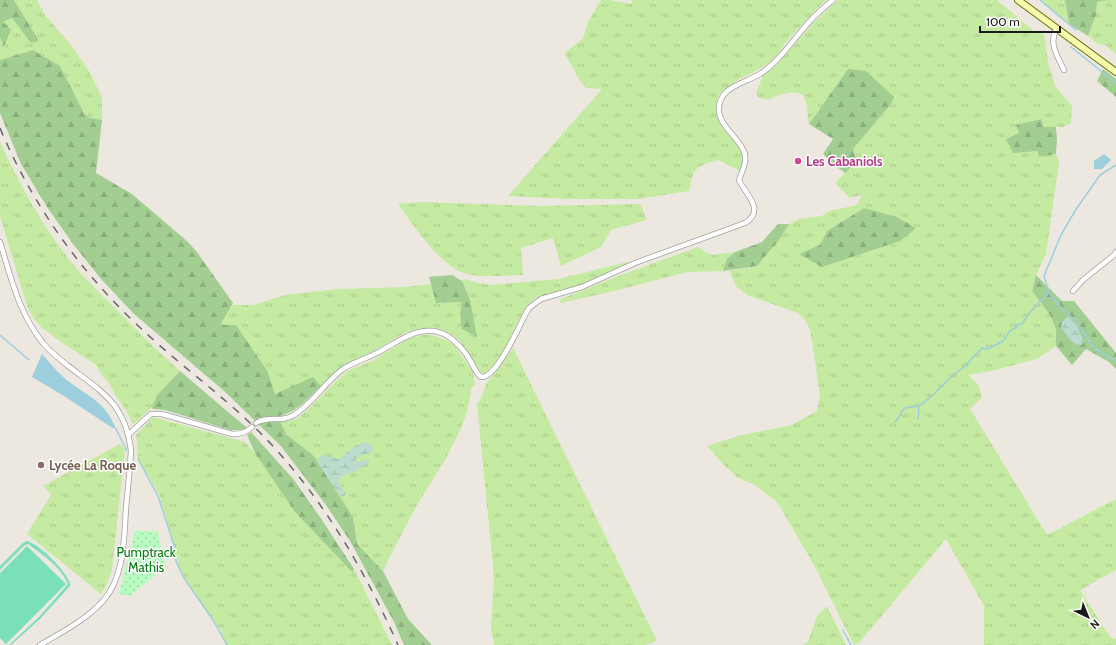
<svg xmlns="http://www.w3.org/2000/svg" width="1116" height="645" font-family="Cabin,sans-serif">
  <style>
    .grass { fill: url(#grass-tufts); fill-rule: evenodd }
    .forest { fill: url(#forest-firs) }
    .wetland { fill: url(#wetland-marsh) }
    .park { fill: url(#park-dots) }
    .pitch { fill: #79e0b9 }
    .water { fill: #9dcedd }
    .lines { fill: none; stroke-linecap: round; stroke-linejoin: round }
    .stream { stroke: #9dcedd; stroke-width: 1.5 }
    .minor-casing { stroke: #a1a1a1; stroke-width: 6 }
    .secondary-casing { stroke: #657201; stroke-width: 8 }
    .minor { stroke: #fff; stroke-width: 4.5 }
    .secondary { stroke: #f7fbae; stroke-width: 6 }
    .rail { stroke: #686868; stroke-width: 1.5; stroke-dasharray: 8 8; stroke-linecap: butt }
    .hotel-dot { fill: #d1479c; stroke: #fff; stroke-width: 1.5 }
    .education-dot { fill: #8d6e63; stroke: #fff; stroke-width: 1.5 }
    .labels { text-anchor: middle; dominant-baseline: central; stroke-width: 3; stroke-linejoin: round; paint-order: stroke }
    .hotel-label { font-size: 13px; font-weight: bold; fill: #b23c85; stroke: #fff; text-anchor: start }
    .education-label { font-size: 13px; font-weight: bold; fill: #785e54; stroke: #fff; text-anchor: start }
    .park-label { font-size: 13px; fill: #077a11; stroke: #fff }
  </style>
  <defs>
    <pattern id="grass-tufts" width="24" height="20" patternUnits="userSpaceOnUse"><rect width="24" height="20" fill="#c5eaa1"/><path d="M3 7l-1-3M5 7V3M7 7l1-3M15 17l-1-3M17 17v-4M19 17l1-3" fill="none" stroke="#a9c88a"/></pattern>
    <pattern id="forest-firs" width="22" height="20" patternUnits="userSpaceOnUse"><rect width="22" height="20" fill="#a3ce92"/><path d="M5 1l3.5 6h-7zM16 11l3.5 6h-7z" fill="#8cb07d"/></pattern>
    <pattern id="wetland-marsh" width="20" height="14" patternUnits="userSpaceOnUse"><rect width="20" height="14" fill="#bbdccd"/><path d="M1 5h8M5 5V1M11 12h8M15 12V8" fill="none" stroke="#a0bcaf"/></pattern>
    <pattern id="park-dots" width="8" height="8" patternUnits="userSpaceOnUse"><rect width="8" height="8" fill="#b8fbbe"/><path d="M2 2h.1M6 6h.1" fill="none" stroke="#9ed7a3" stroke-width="1.8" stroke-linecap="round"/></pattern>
  </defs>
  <rect width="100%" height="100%" fill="#ede8df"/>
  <path class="grass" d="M14 0H37L45 15 70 44 89 71 102 97V120L86 117 60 66 33 50 0 60V38L4 45 3 22 12 18 31 42 39 41Z
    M601 0H609L631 4 633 0H826C812 13 799 28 786 42 782 48 778 54 773 59 758 73 736 77 722 92 716 97 716 108 717 115 719 130 746 146 743 162 743 165 741 168 740 171L718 160C695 167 694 167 689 191L638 199H567L508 196 602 89 586 88 577 76 565 53 583 38 588 22Z
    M838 0H997L1034 31 1044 34 1048 62 1055 86 1072 106 1071 123 1063 127H1044L1041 119 1016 126C1021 138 1035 144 1039 157L1056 154 1059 162 1046 254 1036 275 1032 291 1050 315 1056 329V346L1037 359 991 371 968 375 978 384 982 397 970 409 1047 535 1116 499V570L1080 590 1110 637 1116 639V645H984V606L946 539 859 643 854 645 813 563 777 502 755 485 738 478 723 464 707 446 742 435 792 425 817 411 820 395 810 329 804 319 798 313 747 295 736 286 729 271 757 266 779 240 789 224 799 219 822 216 829 211 857 205 862 195 850 198 835 183 857 161 853 149 891 104 848 69 809 124C807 115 808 104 803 95 790 89 779 95 767 100L758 97 756 93 764 73 775 67 815 21ZM864 208 822 267 800 254 820 245 827 231Z
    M1041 0H1065L1069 24Z
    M1109 0H1116V54L1105 45 1098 44 1088 36 1096 15 1097 2Z
    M0 142C19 183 40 222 68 258 84 278 103 296 121 314 140 333 159 353 180 371L157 395 152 407 133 425 126 410 117 398 109 383 102 375 96 365 64 344 42 328 34 319 28 309 0 216Z
    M421 202 541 206 640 204 644 212 646 220 611 230 601 247 561 266 553 238 521 248 523 275C507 275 483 278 467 274 442 268 413 225 398 204Z
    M698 247 711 255 735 252 727 259 723 271 688 272 610 292 560 303 561 299 589 288 621 275Z
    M627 262 628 263 627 264C618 267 609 273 600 277 589 283 577 287 565 290 559 292 537 296 533 300 514 318 507 361 484 374L477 369 460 341 449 333 436 328H423L406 332 379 348 344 365 321 386 313 378 275 395 268 372 219 325 232 305H253L285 295 338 289 404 287 432 284 436 303 462 302 460 312 470 300 462 281 464 279 478 283 492 285 559 279Z
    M423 335H432L446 340 455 346 473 372 475 385 471 388C469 431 433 477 412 514 402 533 392 552 383 571L357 544 353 517 314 456 286 434 281 422 296 419 304 413 336 381 351 369 372 361 410 338Z
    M513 348 657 641 645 645H494L491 628 494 576 477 404 482 397 486 384 495 373Z
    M153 417 245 442 255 453 295 512 352 571 354 569 392 645H227L219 628 180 571 171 535 159 494 138 460 136 435Z
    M120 444 125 449 112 570 107 584 101 594 27 534 51 495 43 486Z
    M827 606 846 645H802L808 642 817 616Z"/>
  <path class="forest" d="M0 0H14L39 41 31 43 12 18 3 22 11 30 4 46 0 38Z
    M1065 0H1109L1097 2 1096 15 1088 36 1069 24Z
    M33 50 60 66 86 117 102 120 96 173 132 194 188 242 197 252 233 303 220 325H236L268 372 275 394 313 377 321 386C308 398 297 413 278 416L286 434 314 456 353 517 357 544 383 571 408 619 432 645H404L393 620 350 541 326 505 280 445 224 391 133 313 101 279 73 244 47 207 21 164 0 113V60Z
    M848 69 866 71 894 97 891 104 853 149 857 161 845 173 833 164 823 154 833 139 809 124Z
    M1103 69 1116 79V97L1097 81Z
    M1041 119 1044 127H1056L1057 139 1056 154 1039 157 1037 151 1013 153 1006 139 1019 133 1016 125Z
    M864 208 897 217 916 228 900 241 822 267 799 254 820 245 827 231Z
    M778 224H789L779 240 757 266 723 271 727 259 735 252 762 242Z
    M452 275 462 281 470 300 477 337 462 329 460 312 462 302 436 303 429 277Z
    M1036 275 1062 301H1074L1116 353V369L1109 362 1086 349 1072 365 1056 346V329L1050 315 1032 291Z
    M180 371 247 428 241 430H230L165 410 153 409 152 407 157 395Z
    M251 432 294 480 322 520 354 569 352 572 295 512 255 453 247 435Z"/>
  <path class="wetland" d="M1068 316 1076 324 1084 342 1081 345C1072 345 1066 334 1061 327L1062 322Z
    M366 442 371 444 373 450 371 453 360 456 355 460 358 462 368 459 370 461C360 472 346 472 338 480L346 494 342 498 319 465 318 459 322 455 339 459 355 446Z"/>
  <path class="park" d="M135 531H157L166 566 130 596 119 594Z"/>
  <path class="pitch" d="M27 541C42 546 64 569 70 583V586L40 619 11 645H9L39 617 68 584C61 567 43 555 28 544L25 545 0 570V566L23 543Z
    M27 546 66 584 6 644 0 638V573Z"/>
  <path class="water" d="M1104 154 1111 160 1102 169H1094V161Z
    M42 354C50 363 59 374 68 381 90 398 105 401 116 429L111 427 64 396 32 377Z"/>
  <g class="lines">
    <path class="stream" d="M1040 0 1076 30
      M1071 47 1116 83
      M1116 165 1100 175 1075 211 1061 235 1044 276 1049 292 1061 308 1076 321 1090 343 1097 350 1116 361
      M0 335 29 360
      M918 419 919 406
      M895 422 899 417 902 411 905 408 919 406 932 396 953 375 964 367 982 348 987 349 996 345 1003 341 1010 331 1017 327V325L1022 324 1031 311 1049 292
      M116 429 127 451
      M138 459 158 496 174 545 176 561 184 578 213 620 227 645
      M843 630 851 645"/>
    <defs>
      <path id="minor" d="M1057 28C1048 43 1057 55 1064 70
        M0 242C11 277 19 314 43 343 50 352 59 358 67 365 102 392 125 403 131 450 130 469 128 488 126 508 124 538 125 576 103 601 86 620 62 632 40 645
        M1073 291 1083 280 1114 255 1116 252
        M256 423C268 415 282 423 294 415 313 403 325 382 343 369 354 362 367 358 379 352 399 341 422 322 446 335 456 341 466 352 471 362 474 367 476 373 481 377 496 379 519 327 526 313L529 308 541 299 582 287 635 263 745 223C766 210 746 195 739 180 741 174 744 168 745 162 749 144 721 130 719 112 717 87 743 84 760 74 780 61 794 38 810 21 817 13 825 7 833 0
        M129 434 151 414H162L232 434C241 434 245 433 252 427"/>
      <path id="secondary" d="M1018 0 1116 72"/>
    </defs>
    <use href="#minor" class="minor-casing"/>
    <use href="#secondary" class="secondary-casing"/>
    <use href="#minor" class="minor"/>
    <use href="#secondary" class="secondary"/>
    <path class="rail" d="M0 128C33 207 84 277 147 334 188 372 233 403 271 444 325 502 366 573 398 645"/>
  </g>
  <circle class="hotel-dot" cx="798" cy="161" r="4"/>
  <circle class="education-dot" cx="41" cy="465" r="4"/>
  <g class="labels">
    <g class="hotel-label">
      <text x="806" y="161">Les Cabaniols</text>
    </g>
    <g class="education-label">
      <text x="49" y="465">Lycée La Roque</text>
    </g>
    <g class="park-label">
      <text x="146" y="552">Pumptrack<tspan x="146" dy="15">Mathis</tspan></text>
    </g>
  </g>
  <g transform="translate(1088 617) rotate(137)" stroke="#ffffff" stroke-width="3" paint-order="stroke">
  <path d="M0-3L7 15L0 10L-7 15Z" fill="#1a1a1a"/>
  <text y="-6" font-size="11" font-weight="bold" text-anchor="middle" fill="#1a1a1a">N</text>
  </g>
  <path d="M980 26v6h80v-6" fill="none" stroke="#1a1a1a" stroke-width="2"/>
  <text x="986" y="26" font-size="12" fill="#1a1a1a" stroke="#ffffff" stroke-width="3" paint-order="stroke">100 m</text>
</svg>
